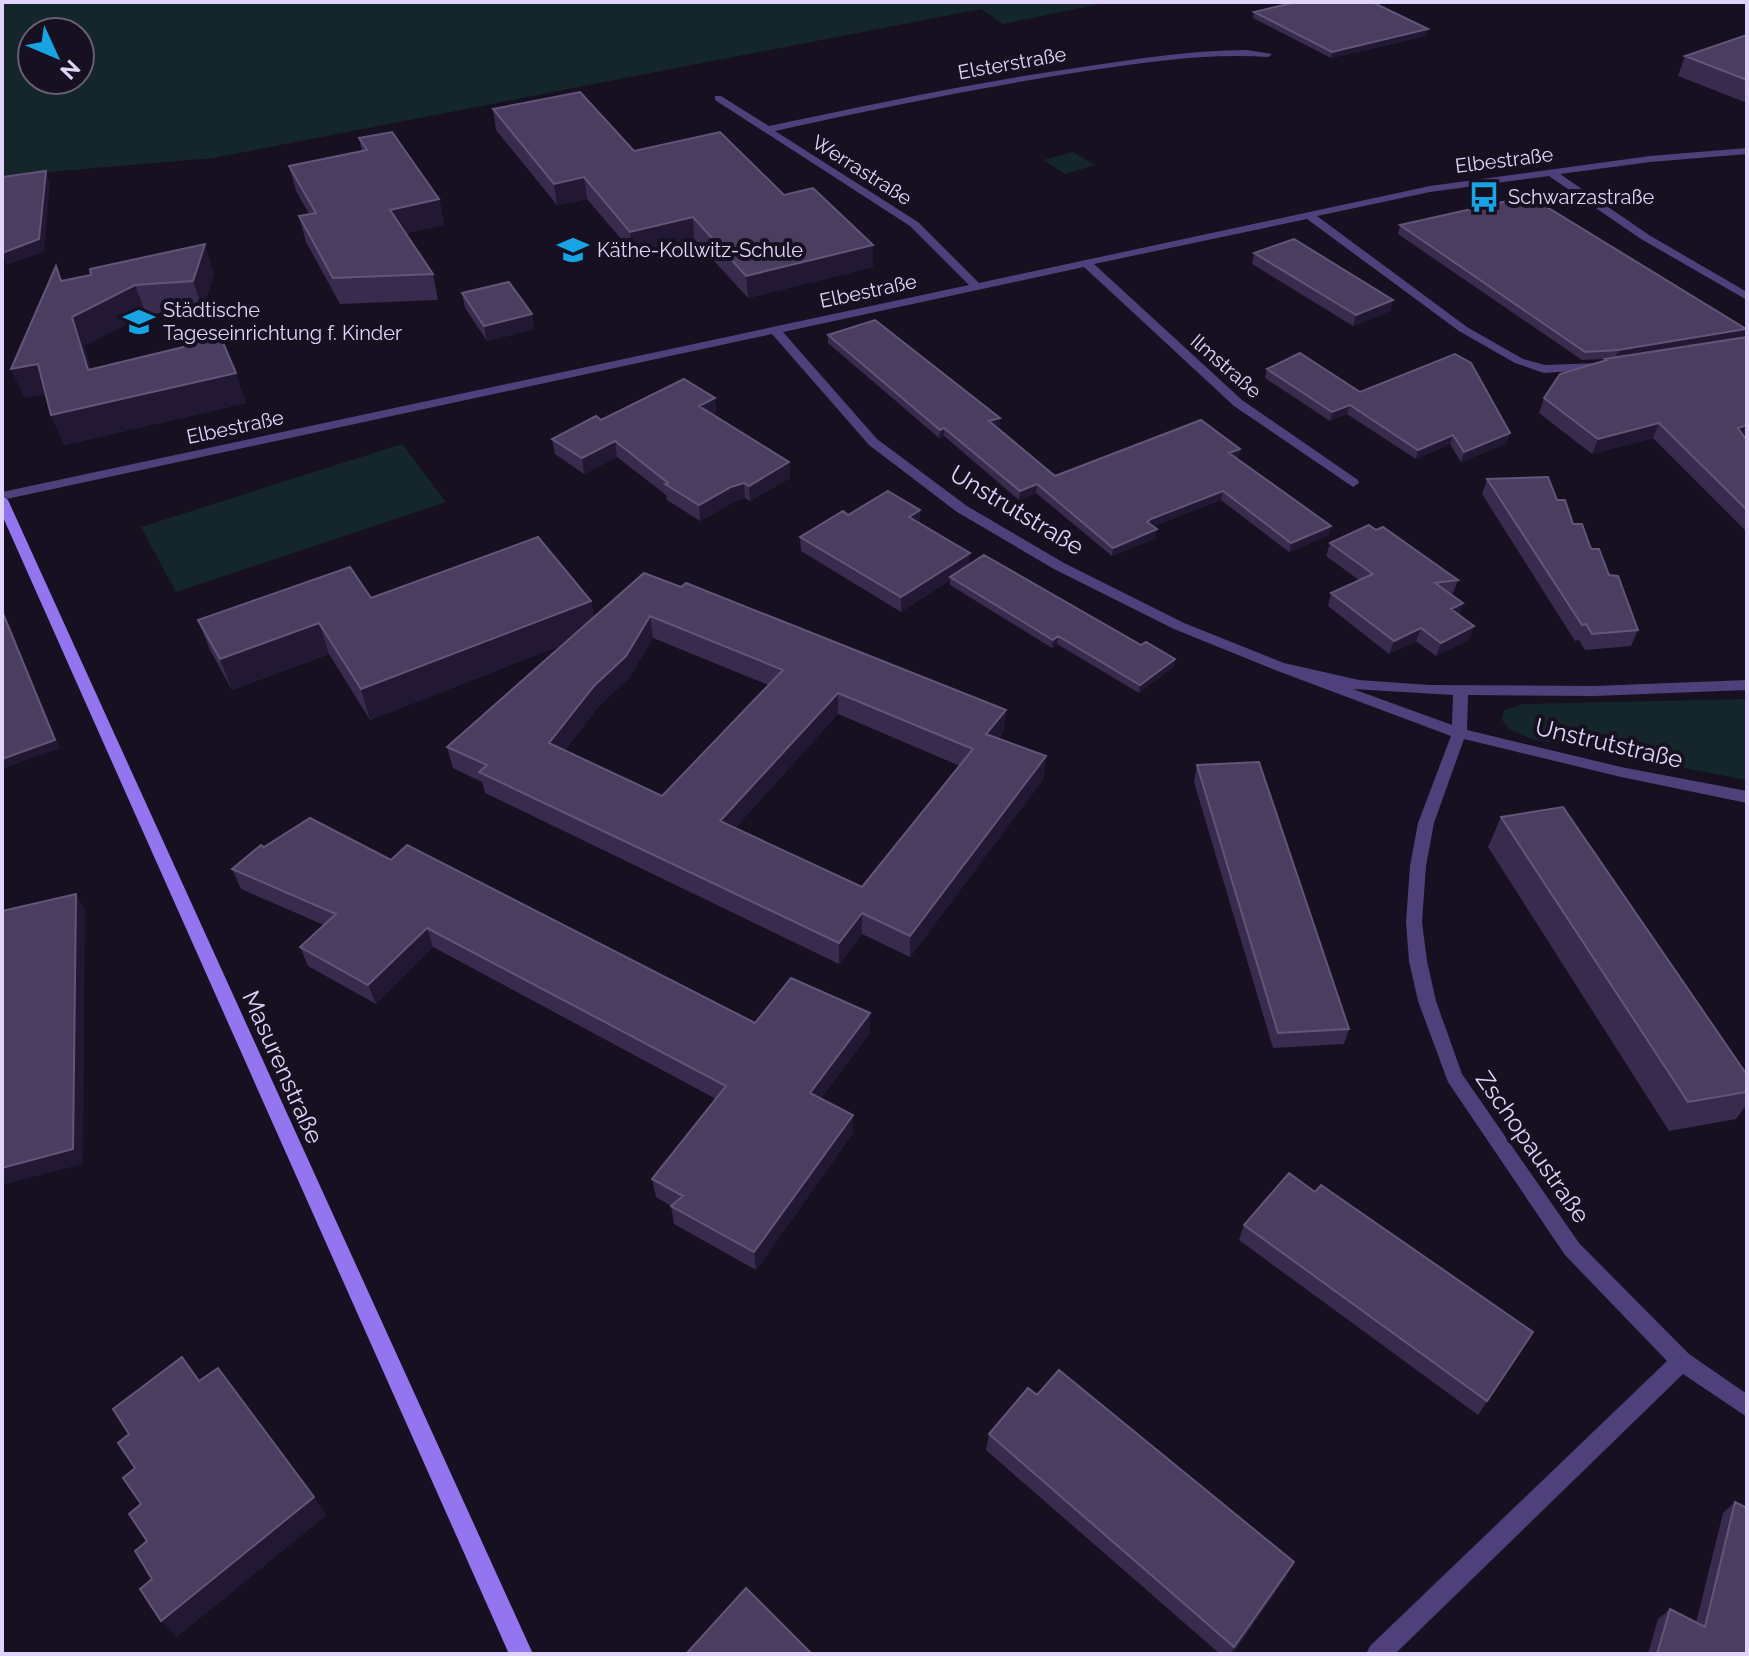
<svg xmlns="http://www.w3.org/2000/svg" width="1749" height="1656" font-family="Raleway,sans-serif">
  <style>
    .green { fill: #14262a; fill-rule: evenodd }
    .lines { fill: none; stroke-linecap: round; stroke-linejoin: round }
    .street { fill: #4f407b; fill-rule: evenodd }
    .secondary { fill: #9375f0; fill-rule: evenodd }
    .wall { fill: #392b4d; fill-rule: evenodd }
    .shaded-wall { fill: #231834 }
    .building { fill: #4b3d60; stroke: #625578; stroke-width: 2; fill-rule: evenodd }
    .labels { text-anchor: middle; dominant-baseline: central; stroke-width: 8; stroke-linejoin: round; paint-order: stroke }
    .far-street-label { font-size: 20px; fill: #e1d4fa; stroke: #161021 }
    .far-poi-label { font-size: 20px; fill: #e1d4fa; stroke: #161021; text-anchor: start }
    .street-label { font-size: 24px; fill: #e1d4fa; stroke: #161021 }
  </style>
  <rect width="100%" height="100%" fill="#161021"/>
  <path class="green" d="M2 2H1110L1003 24 981 9 213 158 2 176ZM32 32H80V80H32Z
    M1073 152 1095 165 1065 174 1043 160Z
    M402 444 446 502 176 592 141 527Z
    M1747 699V780L1531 739 1509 729 1502 720 1504 710 1523 704Z"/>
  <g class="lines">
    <path class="street" d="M1247 50 1272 54 1268 57C1207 53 1147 62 1086 71 982 87 878 108 775 131L918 222 979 283 1430 186 1650 156 1747 148V154L1650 162 1560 174 1649 235 1747 292V300L1641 239 1549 176 1430 192 1317 216 1467 327 1523 359 1545 365 1598 363 1604 367 1602 369 1544 373 1515 363 1459 331 1307 219 1094 264 1242 400 1358 480 1359 483 1353 487 1234 406 1084 267 783 332 877 439 967 506 1064 563 1184 623 1284 663 1359 680 1430 685 1594 686 1747 680V690L1594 696 1468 695 1467 730 1621 767 1747 791V803L1621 777 1464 739 1434 823 1426 866 1422 922 1427 961 1436 1001 1462 1074 1579 1243 1689 1354 1747 1394V1417L1683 1374 1395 1654H1366L1370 1646 1667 1361 1565 1255 1448 1082 1418 1001 1409 961 1406 922 1410 866 1418 823 1451 736 1275 670 1174 629 1054 569 957 512 869 445 772 334 2 500V492L969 285 910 226 715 100V96H721L769 126C873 104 977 82 1082 67 1137 59 1192 50 1247 50ZM1353 689 1453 695 1452 725Z"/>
    <path class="secondary" d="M2 496 8 500 533 1654H509L2 515Z"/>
  </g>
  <path class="wall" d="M1254 12 1428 29 1426 36 1331 58 1253 18Z
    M1747 35V103L1678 76 1685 56Z
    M493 109 784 195 873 267 748 298 694 239 633 253 587 199 557 205 496 130Z
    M359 138 439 199 444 225 406 233 433 274 438 300 340 304 306 242 299 216 309 214 296 191 289 166 362 151Z
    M1400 225 1746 329 1743 338 1745 438 1747 441V532L1653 438 1592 454 1539 413 1544 398 1604 361V359L1582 360 1398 234Z
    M1254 253 1393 300 1390 311 1353 326 1252 264Z
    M214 273 203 310 146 314 84 346 91 370 246 403 64 445 51 415 46 394 24 398 62 281Z
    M462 293 534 329 487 341 465 308Z
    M828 335 1000 426 996 427 1055 476 1240 449 1239 457 1236 458 1329 535 1289 552 1221 500 1154 526 1156 538 1112 556 1036 493 1019 500 944 436 939 438 828 343Z
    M1267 369 1360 392 1507 443 1461 462 1450 444 1416 459 1347 414 1330 421 1265 378Z
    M715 398 716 414 713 415 789 462 790 478 750 501 745 498 732 503 700 521 667 500 666 495 617 457 584 474 555 454 552 439 601 420Z
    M1487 479 1557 500 1609 575 1638 630 1631 646 1585 650 1579 640 1575 641 1482 494Z
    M920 510V523L969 564 1141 645 1175 659 1173 667 1139 693 1057 644 1052 648 950 585V580L901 612 801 551 800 537 848 515Z
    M1330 543 1458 580 1453 593 1450 594 1463 603 1459 615 1469 640 1436 656 1416 641 1389 654 1328 606 1331 593 1359 580 1326 556Z
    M644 573 1004 731 998 739 1044 778 910 957 862 934 839 964 485 793 482 782 453 768 447 747 562 645 370 720 329 654 232 690 210 650 198 620 371 598 591 601 594 618ZM653 638 768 685 662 796 565 750 598 707 629 678ZM838 714 960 766 862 887 735 828Z
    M1197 765 1349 1029 1344 1044 1273 1048 1194 782Z
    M1501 817 1747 1075V1104L1736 1119 1669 1131 1488 847Z
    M264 847 391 860 755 1023 870 1013V1032L821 1098 853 1133 756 1270 674 1224 671 1206 656 1197 652 1179 716 1099 433 947 376 1004 308 966 300 947 324 925 241 889 232 869Z
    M1315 1192 1533 1332 1478 1415 1239 1240 1244 1225Z
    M1037 1395 1294 1562 1286 1577 1232 1654H1220L986 1450 989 1434Z
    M1735 1502 1747 1654H1648L1658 1619 1670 1609 1696 1623 1723 1513Z"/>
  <path class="shaded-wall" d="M1428 29 1426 36 1331 58 1332 52Z
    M46 171 50 183 44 252 7 265 2 253Z
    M584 177 587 199 557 205 554 184Z
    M439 199 444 225 396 235 390 210Z
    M693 217 694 239 633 253 630 232Z
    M205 244 214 273 203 310 193 281Z
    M873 245V267L748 298 746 276Z
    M135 285 146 314 84 346 100 400 88 370 72 317Z
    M1393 300 1390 311 1353 326 1356 315Z
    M532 314 534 329 487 341 484 326Z
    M1746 329 1743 338 1615 359 1618 350Z
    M38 364 51 393 24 398 11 369Z
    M236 373 246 403 64 445 51 415Z
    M715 398 716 414 700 421 699 406Z
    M1350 405 1347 414 1330 421 1332 412Z
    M1000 418V426L989 430V421Z
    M1659 423 1653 438 1592 454 1598 439Z
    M1747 425V438L1731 443 1738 428Z
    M944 428V436L939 438 940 430Z
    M1510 433 1507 443 1461 462 1464 452Z
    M1453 435 1450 444 1416 459 1418 450Z
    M615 441 617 457 584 474 582 458Z
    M1240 449 1239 457 1228 462 1229 453Z
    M789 462 790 478 750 501 749 486Z
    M744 483 745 498 732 503 700 521 699 505 731 487Z
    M1037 484 1036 493 1019 500 1020 491Z
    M1223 491 1221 500 1150 528 1147 522 1151 519Z
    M920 510V524L909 517Z
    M1331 526 1329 535 1289 552 1291 543Z
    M1157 529 1156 538 1112 556 1113 548Z
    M970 553 969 568 950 577V580L901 612V597Z
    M591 601 596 632 370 720 361 689Z
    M1463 603 1459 617 1451 609Z
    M2 609 60 748 2 769Z
    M650 616 653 638 629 678 598 707 554 765 549 743Z
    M319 623 329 654 232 690 220 659Z
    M1474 626 1469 640 1436 656 1441 643Z
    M1421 628 1416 641 1389 654 1394 641Z
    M1058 636 1057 644 1052 648 1053 640Z
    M1175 659 1173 667 1139 693 1140 685Z
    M838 693V714L722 843 720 821Z
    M1006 710 1004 731 985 756 986 734Z
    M1046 756 1044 778 910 957V936Z
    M76 894 85 910 83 1164 2 1185V1168Z
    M862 913V934L839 964V943Z
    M427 928 433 947 376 1004 368 985Z
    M870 1013V1032L811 1111 810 1093Z
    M853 1115V1133L756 1270 754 1252Z
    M314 1497 327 1515 177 1637 161 1621Z
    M1294 1562 1286 1577 1231 1654 1234 1647Z"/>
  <path class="building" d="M1296 2H1372L1428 29 1332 52 1254 12Z
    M1747 35V80L1685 56Z
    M580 92 634 151 720 132 784 195 813 188 873 245 746 276 693 217 630 232 584 177 554 184 493 109Z
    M392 132 439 199 390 210 433 274 333 278 299 216 316 213 289 166 367 150 359 138Z
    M46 171 39 239 2 253V177Z
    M1529 196 1746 329 1618 350 1585 352 1400 225Z
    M1294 239 1393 300 1356 315 1254 253Z
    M205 244 193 281 135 285 72 317 88 370 221 338 236 373 51 415 38 364 11 369 56 266 61 281 91 275 90 269Z
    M509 282 532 314 484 326 462 293Z
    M875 320 1000 418 989 421 1055 476 1201 420 1240 449 1229 453 1331 526 1291 543 1223 491 1151 519 1147 522 1157 529 1113 548 1037 484 1020 491 944 428 940 430 828 335Z
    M1747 337V425L1738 428 1747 441V510L1659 423 1598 439 1544 398 1560 374 1607 360 1605 359Z
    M1300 353 1360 392 1455 354 1471 363 1510 433 1464 452 1453 435 1418 450 1350 405 1332 412 1267 369Z
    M684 379 715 398 699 406 789 462 749 486 744 483 731 487 699 505 665 484 668 483 615 441 582 458 552 439 596 416 601 420Z
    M1548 477 1557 500H1565L1573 524H1582L1591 549H1599L1609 575 1618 576 1638 630 1592 634 1586 624 1582 625 1487 479Z
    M888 491 920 510 909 517 970 553 901 597 800 537 843 511 848 515Z
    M1369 525 1376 530 1383 527 1458 580 1435 583 1463 603 1451 609 1474 626 1441 643 1421 628 1394 641 1331 593 1373 574 1330 543Z
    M538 537 591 601 361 689 319 623 220 659 198 620 350 567 371 598Z
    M984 555 1141 645 1146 642 1175 659 1140 685 1058 636 1053 640 950 577Z
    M644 573 681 587 686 583 1006 710 986 734 1046 756 910 936 862 913 839 943 479 772 487 765 447 747ZM650 616 783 670 662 796 549 743 594 686 626 656ZM838 693 973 749 862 887 720 821Z
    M2 611 55 740 2 759Z
    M1259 762 1349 1029 1278 1033 1197 765Z
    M1563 807 1747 1075V1092L1688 1102 1501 817Z
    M310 818 391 860 407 845 755 1023 791 978 870 1013 810 1093 853 1115 754 1252 671 1206 683 1196 652 1179 726 1086 427 928 368 985 300 947 336 914 232 869 261 845 264 847Z
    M76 894 73 1149 2 1168V911Z
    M1289 1173 1315 1192 1321 1185 1533 1332 1487 1401 1244 1225Z
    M182 1357 199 1381 218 1368 314 1497 161 1621 140 1589 152 1579 135 1551 147 1541 129 1514 141 1504 123 1478 135 1468 118 1443 129 1434 113 1409Z
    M1059 1370 1294 1562 1234 1647 989 1434 1028 1388 1037 1395Z
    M1735 1502 1747 1508V1654H1657L1670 1609 1705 1627Z
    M746 1588 812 1654H686Z"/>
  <defs>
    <symbol id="bus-bare" viewBox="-9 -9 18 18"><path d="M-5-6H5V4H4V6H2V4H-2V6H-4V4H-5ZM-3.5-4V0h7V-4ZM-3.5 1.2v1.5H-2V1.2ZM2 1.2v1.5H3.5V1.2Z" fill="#18a3e2" stroke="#161021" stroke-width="2.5" paint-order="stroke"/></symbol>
    <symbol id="school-bare" viewBox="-9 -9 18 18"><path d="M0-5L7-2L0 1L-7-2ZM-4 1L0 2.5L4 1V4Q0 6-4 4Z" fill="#18a3e2" stroke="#161021" stroke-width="2.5" paint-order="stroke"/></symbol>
  </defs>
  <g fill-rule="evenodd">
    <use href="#bus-bare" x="1462" y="175" width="44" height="44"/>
    <use href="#school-bare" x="551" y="228" width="44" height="44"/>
    <use href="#school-bare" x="117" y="300" width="44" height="44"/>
  </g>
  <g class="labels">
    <g class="far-street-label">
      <text transform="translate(1012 63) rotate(-10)">Elsterstraße</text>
      <text transform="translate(1504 160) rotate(-7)">Elbestraße</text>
      <text transform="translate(862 170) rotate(32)">Werrastraße</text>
      <text transform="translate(868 291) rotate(-12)">Elbestraße</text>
      <text transform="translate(1226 366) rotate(41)">Ilmstraße</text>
      <text transform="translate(235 427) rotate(-12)">Elbestraße</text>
    </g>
    <g class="far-poi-label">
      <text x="1508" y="197">Schwarzastraße</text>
      <text x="597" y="250">Käthe-Kollwitz-Schule</text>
      <text x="163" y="310">Städtische<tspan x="163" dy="23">Tageseinrichtung f. Kinder</tspan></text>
    </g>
    <g class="street-label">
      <text transform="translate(1017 510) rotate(31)">Unstrutstraße</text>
      <text transform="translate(1609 743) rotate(13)">Unstrutstraße</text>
      <text transform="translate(283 1067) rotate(66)">Masurenstraße</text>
      <text transform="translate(1533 1147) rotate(55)">Zschopaustraße</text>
    </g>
  </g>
  <rect width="1749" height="1656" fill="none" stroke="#e1d4fa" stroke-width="8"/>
  <g transform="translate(56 56) rotate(134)"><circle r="38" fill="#161021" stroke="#675e78" stroke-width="2"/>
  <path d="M0-6L14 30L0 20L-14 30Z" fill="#18a3e2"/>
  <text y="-12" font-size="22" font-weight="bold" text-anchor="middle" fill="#e1d4fa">N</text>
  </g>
</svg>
